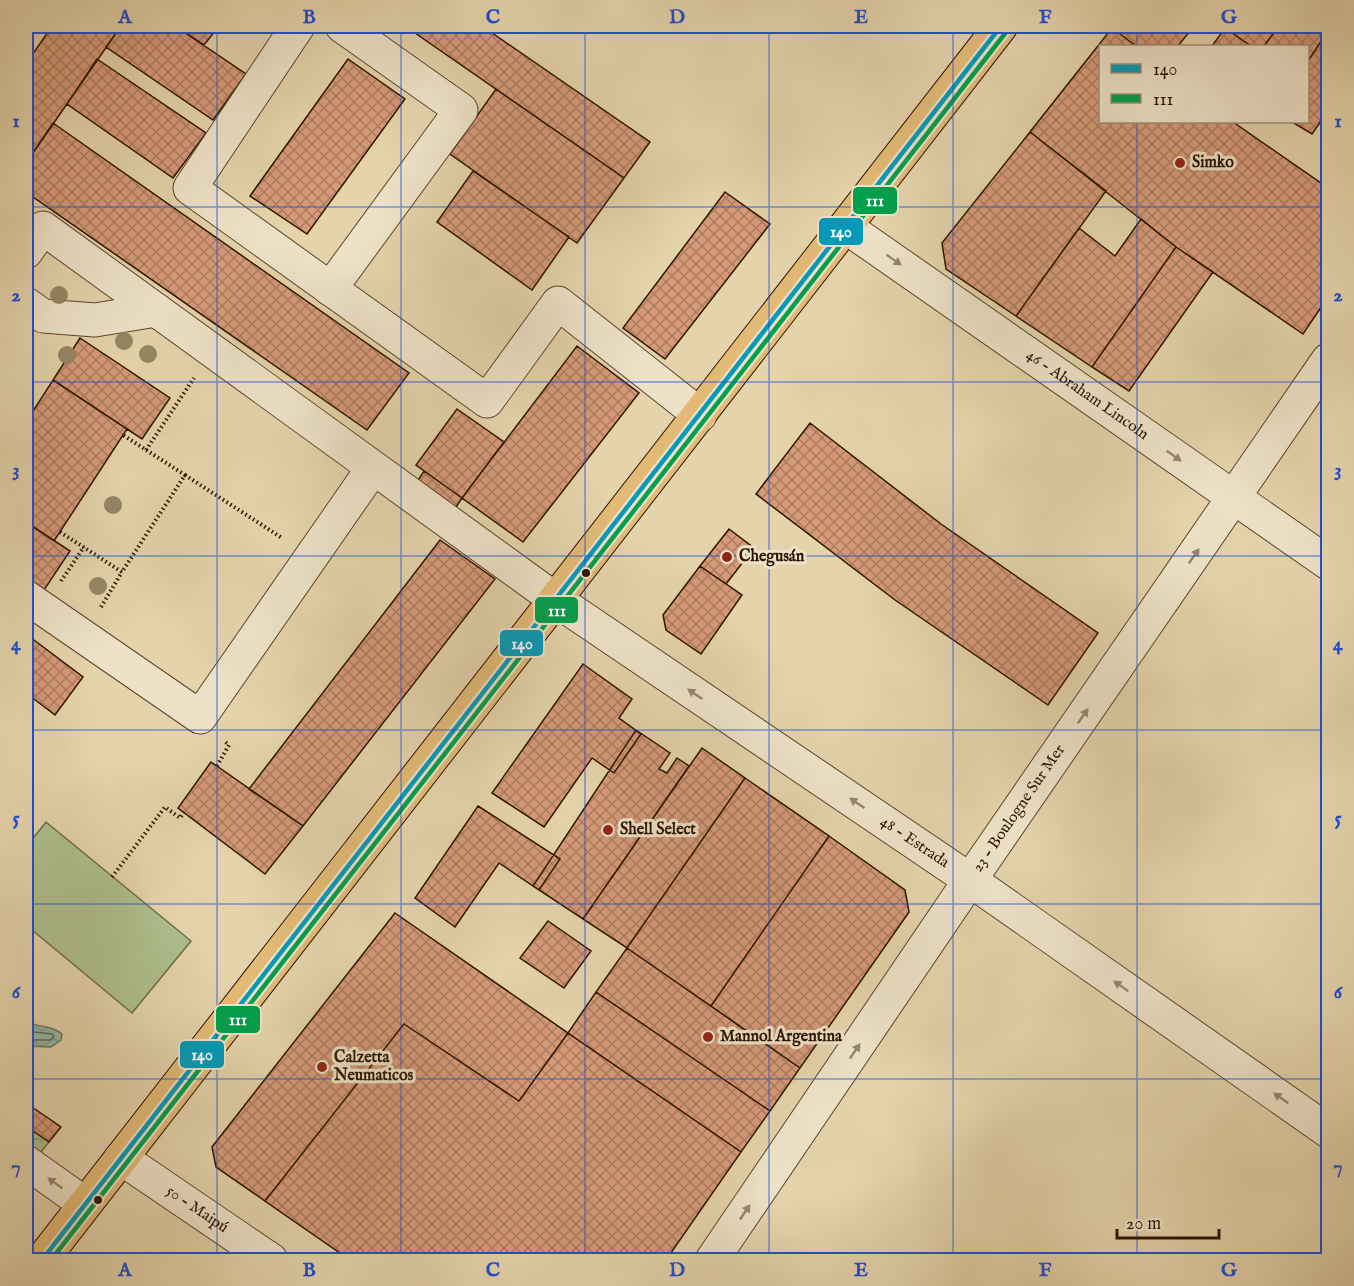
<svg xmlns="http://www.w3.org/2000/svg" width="1354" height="1286" font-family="'IM FELL English',serif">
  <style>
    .park { fill: url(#park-crowns); stroke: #6e6947; stroke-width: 1.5 }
    .pitch { fill: #aebe8d; stroke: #6e6947; stroke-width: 1.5 }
    .water { fill: url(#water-waves); stroke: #6c7665; stroke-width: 1.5 }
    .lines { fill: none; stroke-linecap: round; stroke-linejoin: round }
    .shore { stroke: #626654; stroke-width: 1.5 }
    .building { fill: url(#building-cross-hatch); stroke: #2e1401; stroke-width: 1.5 }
    .minor-casing { stroke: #5c442c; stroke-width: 35 }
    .major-casing { stroke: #2e1401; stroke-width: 35 }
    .path { stroke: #2e1401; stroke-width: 4; stroke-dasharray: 1.5 3; stroke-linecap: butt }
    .minor { stroke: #ede2c8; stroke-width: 33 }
    .major { stroke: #e2ba76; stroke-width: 33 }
    .bus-1-casing { stroke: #ede2c8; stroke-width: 9 }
    .bus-2-casing { stroke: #ede2c8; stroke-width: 9 }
    .bus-1 { stroke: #059aba; stroke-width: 4.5 }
    .bus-2 { stroke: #029f4d; stroke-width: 4.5 }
    .tree { fill: #958665 }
    .oneway { fill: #97856e }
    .grid { fill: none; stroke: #1d4ed8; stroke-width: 1.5; stroke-opacity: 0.55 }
    .poi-dot { fill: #8f2418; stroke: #ede2c8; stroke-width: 2 }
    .bus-dot { fill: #2e1401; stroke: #ede2c8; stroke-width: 2 }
    .labels { text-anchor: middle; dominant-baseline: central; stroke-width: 6; stroke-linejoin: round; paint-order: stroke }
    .poi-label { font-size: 16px; font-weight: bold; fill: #2e1401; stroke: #ede2c8; text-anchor: start }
    .street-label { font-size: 16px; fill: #2e1401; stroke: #ede2c8 }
    .line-badge { stroke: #ede2c8; stroke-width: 2 }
    .badge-label { font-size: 16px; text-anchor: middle; font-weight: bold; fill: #fff }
    .neatline { fill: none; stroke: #1d4ed8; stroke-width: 2 }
    .grid-label { font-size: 20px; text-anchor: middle; font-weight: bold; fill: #1d4ed8 }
  </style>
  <defs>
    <pattern id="park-crowns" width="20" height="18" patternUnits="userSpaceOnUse" patternTransform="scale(1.5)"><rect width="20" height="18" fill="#aebe8d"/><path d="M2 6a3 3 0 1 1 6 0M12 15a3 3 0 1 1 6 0" fill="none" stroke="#96a278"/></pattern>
    <pattern id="water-waves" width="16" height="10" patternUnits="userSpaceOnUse" patternTransform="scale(1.5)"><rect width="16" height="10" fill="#95b8a8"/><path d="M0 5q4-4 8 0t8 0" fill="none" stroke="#819d8f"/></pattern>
    <pattern id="building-cross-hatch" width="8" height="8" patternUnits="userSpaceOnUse" patternTransform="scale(1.5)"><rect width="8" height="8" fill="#d59a78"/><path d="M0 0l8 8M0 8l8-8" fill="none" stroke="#ad7c60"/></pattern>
  </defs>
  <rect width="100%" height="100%" fill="#e4d3ab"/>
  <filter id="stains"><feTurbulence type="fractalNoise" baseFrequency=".00333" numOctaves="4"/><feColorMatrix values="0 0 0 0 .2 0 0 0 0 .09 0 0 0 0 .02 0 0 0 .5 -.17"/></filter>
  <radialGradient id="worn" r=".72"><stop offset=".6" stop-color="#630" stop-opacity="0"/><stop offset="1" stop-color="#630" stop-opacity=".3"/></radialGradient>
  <path class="park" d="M26 1126 49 1142 26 1171Z"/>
  <path class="pitch" d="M46 822 191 941 132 1013 26 925V847Z"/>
  <path class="water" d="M26 1020C37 1029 51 1024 62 1034L61 1040 51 1047 26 1046Z"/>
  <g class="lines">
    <path class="shore" d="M26 1028 34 1032 52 1034 54 1037 50 1040H26"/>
  </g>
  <path class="building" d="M52 26H121L26 163V64Z
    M121 26H175L246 74 213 120 106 47Z
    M175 26H219L204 45Z
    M405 26H482L650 142 624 178Z
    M1114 26H1194L1178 46H1136L1112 28Z
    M1227 26H1279L1264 46H1251L1225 28Z
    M1279 26H1328V31L1308 61V46H1264Z
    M1112 28 1136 46H1100V122H1233L1328 188V297L1303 334 1176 247 1030 132Z
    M1225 28 1251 46H1212Z
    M1328 31V111L1312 134 1292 122H1308V61Z
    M97 59 206 133 173 178 67 104Z
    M348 59 405 99 307 234 250 196Z
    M496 89 624 178 577 243 450 154Z
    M53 123 409 373 367 430 26 192V163Z
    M1030 132 1106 191 1016 316 946 269 942 243Z
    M473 171 569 237 532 290 437 222Z
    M725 192 770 224 665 359 623 328Z
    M1141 219 1176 247 1092 367 1016 316 1079 228 1115 256Z
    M1176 247 1213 272 1129 391 1092 367Z
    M80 338 170 398 142 439 53 380Z
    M577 346 639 393 523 542 462 498Z
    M53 380 127 429 54 541 26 522V422Z
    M457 409 504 442 462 498 416 465Z
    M810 423 941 524 1098 633 1048 705 895 600 756 494Z
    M424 471 462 498 449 518 411 491Z
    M26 522 70 551 42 593 26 582Z
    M729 529 754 548 726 584 700 566Z
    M440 540 495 579 303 826 249 789Z
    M700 566 742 595 701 654 666 630 663 615Z
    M26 634 83 677 55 715 26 693Z
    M583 664 632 699 619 718 641 734 614 773 592 758 544 827 492 793Z
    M636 730 670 753 659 769 667 773 677 758 689 766 583 919 533 886Z
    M702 748 745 778 627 948 583 919Z
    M211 762 303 826 265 874 178 808Z
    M745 778 829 836 711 1006 627 948Z
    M478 806 560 859 539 890 499 863 455 927 415 898Z
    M829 836 905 890 909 912 800 1068 711 1006Z
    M395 913 568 1033 519 1101 404 1024 265 1201 216 1167 212 1147Z
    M548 921 591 951 564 988 520 958Z
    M627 948 800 1068 770 1111 596 992Z
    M596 992 770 1111 741 1152 568 1033Z
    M404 1024 519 1101 568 1033 741 1152 666 1260H350L265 1201Z
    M29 1105 61 1127 49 1142 26 1126V1110Z"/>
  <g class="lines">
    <defs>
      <g id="minor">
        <path d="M298 26 190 188 487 401 558 303 700 415"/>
        <path id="s1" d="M846 227 1328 563"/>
        <path id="s2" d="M26 252 43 228 556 600 970 880 1328 1131"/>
        <path d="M330 289 461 110 342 26"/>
        <path d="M26 304 43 316 95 320 156 310"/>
        <path d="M26 597 200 717 373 468"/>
        <path id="s3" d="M121 1158 271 1260"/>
        <path d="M26 1162 85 1204"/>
        <path id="s4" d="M712 1260 970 880 1328 360"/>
      </g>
      <path id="major" d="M42 1260 1001 26"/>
    </defs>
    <use href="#minor" class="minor-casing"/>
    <use href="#major" class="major-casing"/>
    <path class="path" d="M146 450 194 378
      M185 475 282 538
      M60 532 122 572 185 475 123 435
      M61 581 84 547
      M101 607 122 572
      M217 766 229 745 224 741
      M112 877 165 807 180 818 184 812"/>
    <use href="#minor" class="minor"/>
    <use href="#major" class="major"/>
    <defs>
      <path id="bus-1" d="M42 1260 1001 26"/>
      <path id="bus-2" d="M51 1260 1007 31"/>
    </defs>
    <use href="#bus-1" class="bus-1-casing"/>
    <use href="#bus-2" class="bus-2-casing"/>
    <use href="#bus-1" class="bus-1"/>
    <use href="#bus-2" class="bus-2"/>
  </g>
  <g class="tree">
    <circle cx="59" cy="295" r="9"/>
    <circle cx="124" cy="341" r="9"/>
    <circle cx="148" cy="354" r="9"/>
    <circle cx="67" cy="355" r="9"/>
    <circle cx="113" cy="505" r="9"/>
    <circle cx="98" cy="586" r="9"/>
  </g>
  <defs><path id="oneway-solid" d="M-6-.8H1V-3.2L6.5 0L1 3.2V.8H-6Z" transform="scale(1.5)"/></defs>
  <g class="oneway">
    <use href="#oneway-solid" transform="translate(894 260) rotate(35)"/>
    <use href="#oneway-solid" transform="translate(1174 456) rotate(35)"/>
    <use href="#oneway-solid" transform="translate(1194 556) rotate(-55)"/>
    <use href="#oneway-solid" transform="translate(695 694) rotate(-146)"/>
    <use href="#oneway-solid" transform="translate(1083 716) rotate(-55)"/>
    <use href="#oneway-solid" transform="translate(857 803) rotate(-146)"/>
    <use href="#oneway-solid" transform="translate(1121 986) rotate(-145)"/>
    <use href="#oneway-solid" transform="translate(855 1051) rotate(-56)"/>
    <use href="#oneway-solid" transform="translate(1281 1098) rotate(-145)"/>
    <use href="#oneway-solid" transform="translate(55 1183) rotate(-145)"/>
    <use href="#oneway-solid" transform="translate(745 1212) rotate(-56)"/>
  </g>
  <path class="grid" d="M217 26V1260M401 26V1260M585 26V1260M769 26V1260M953 26V1260M1137 26V46M1137 122V1260M26 207H1328M26 382H1328M26 556H1328M26 730H1328M26 904H1328M26 1079H1328"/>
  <g class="poi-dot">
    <circle cx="1180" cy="163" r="6"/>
    <circle cx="727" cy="557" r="6"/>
    <circle cx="608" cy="830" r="6"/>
    <circle cx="708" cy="1037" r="6"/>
    <circle cx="322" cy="1067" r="6"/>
  </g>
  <g class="bus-dot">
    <circle cx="586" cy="573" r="5"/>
    <circle cx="98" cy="1200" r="5"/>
  </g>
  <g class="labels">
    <g class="poi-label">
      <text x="1192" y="163">Simko</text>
      <text x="739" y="557">Chegusán</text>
      <text x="620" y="830">Shell Select</text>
      <text x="720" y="1037">Mannol Argentina</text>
      <text x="334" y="1058">Calzetta<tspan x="334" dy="18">Neumaticos</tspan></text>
    </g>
    <g class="street-label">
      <text stroke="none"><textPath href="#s1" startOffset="294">46 - Abraham Lincoln</textPath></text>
      <text stroke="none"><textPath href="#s4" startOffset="546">23 - Boulogne Sur Mer</textPath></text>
      <text stroke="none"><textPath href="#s2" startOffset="1096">48 - Estrada</textPath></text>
      <text stroke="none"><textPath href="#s3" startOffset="92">50 - Maipú</textPath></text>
    </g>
  </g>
  <g class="line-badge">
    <rect x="852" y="186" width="46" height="29" rx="6" fill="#029f4d"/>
    <rect x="818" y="217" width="46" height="29" rx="6" fill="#059aba"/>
    <rect x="534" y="596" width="45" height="28" rx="6" fill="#029f4d"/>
    <rect x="499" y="629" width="45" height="28" rx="6" fill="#059aba"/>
    <rect x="215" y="1005" width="46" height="29" rx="6" fill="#029f4d"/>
    <rect x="179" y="1040" width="46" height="29" rx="6" fill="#059aba"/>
  </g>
  <g class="badge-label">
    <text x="875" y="206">111</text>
    <text x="841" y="237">140</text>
    <text x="557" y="616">111</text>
    <text x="522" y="649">140</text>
    <text x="238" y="1025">111</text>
    <text x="202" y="1060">140</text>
  </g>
  <rect width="1354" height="1286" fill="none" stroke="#e4d3ab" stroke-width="66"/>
  <rect x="1099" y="45" width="210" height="78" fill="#ede2c8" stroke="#a19078" stroke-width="1.5"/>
  <rect x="1111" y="64" width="30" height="9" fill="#059aba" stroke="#a19078" stroke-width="1.5"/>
  <text x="1153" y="75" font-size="18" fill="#2e1401">140</text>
  <rect x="1111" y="94" width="30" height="9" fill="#029f4d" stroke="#a19078" stroke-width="1.5"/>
  <text x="1153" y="105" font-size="18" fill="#2e1401">111</text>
  <path d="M1117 1229v9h102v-9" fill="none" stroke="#2e1401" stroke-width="3"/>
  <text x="1126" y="1229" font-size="18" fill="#2e1401" stroke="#ede2c8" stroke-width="4.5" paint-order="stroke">20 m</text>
  <rect x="33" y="33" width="1288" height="1220" class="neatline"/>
  <g class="grid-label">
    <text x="125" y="23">A</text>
    <text x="309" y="23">B</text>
    <text x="493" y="23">C</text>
    <text x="677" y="23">D</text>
    <text x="861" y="23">E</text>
    <text x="1045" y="23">F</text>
    <text x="1229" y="23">G</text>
    <text x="16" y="127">1</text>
    <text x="1338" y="127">1</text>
    <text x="16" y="301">2</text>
    <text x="1338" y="301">2</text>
    <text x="16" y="476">3</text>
    <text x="1338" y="476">3</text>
    <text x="16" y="650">4</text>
    <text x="1338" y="650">4</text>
    <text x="16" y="824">5</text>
    <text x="1338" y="824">5</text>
    <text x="16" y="998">6</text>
    <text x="1338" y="998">6</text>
    <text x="16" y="1173">7</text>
    <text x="1338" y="1173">7</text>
    <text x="125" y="1276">A</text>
    <text x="309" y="1276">B</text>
    <text x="493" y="1276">C</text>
    <text x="677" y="1276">D</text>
    <text x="861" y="1276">E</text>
    <text x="1045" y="1276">F</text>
    <text x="1229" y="1276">G</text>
  </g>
  <rect width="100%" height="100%" filter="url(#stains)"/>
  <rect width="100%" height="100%" fill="url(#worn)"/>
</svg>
